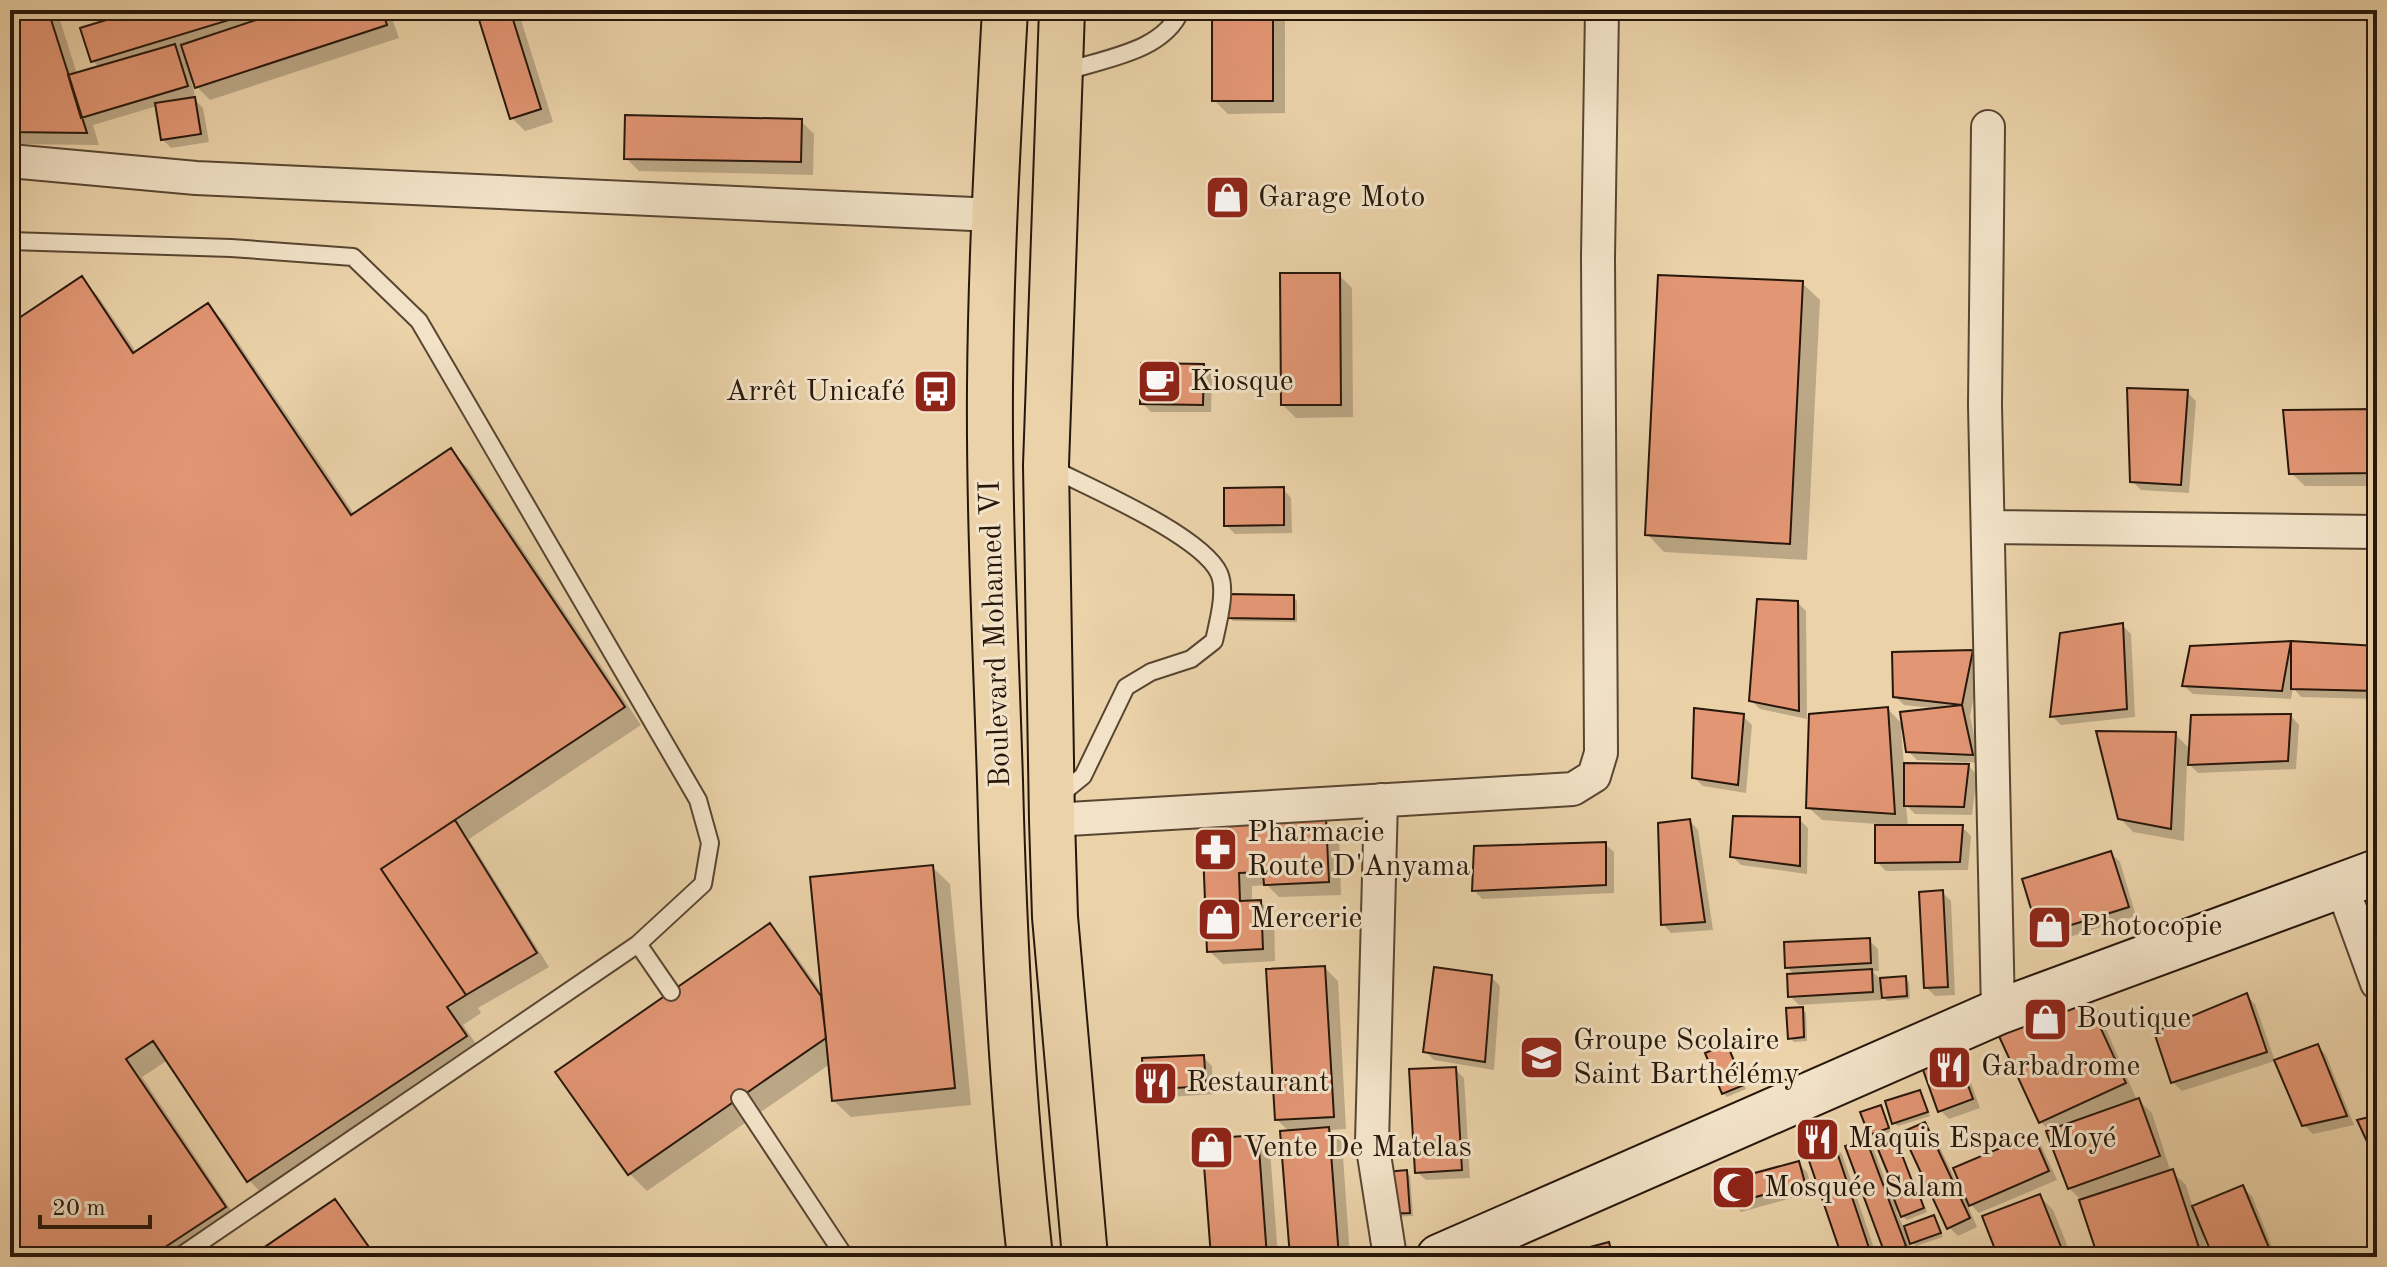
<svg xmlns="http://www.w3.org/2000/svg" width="2387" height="1267" font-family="'Old Standard TT',serif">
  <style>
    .shadow { fill: #0003; fill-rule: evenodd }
    .building { fill: #e39674; stroke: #27170b; stroke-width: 2 }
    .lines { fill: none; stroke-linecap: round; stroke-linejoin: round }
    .lane-casing { stroke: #584632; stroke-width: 20 }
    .street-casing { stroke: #584632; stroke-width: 36 }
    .secondary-casing { stroke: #27170b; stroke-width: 48 }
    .primary-casing { stroke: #27170b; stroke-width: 48 }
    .lane { stroke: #f2e2c7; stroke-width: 16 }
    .street { stroke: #f2e2c7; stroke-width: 32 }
    .secondary { stroke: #f2e2c7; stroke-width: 44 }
    .primary { stroke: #ebd2a9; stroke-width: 44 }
    .labels { text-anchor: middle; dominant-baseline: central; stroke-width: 6; stroke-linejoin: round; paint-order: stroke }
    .poi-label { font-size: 30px; fill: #27170b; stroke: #f2e2c7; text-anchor: start }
    .street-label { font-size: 30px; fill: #27170b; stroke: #f2e2c7 }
  </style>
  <rect width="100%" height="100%" fill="#ebd2a9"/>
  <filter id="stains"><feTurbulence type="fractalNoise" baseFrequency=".0025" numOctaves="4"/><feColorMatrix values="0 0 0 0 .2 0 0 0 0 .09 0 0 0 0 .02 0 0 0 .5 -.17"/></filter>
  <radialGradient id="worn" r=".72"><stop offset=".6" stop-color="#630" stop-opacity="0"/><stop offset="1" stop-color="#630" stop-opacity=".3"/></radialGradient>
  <path class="shadow" d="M26 10H51L59 17 77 74 100 68 93 61 145 10H389L399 38 210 100 191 81 195 95 181 101 194 99 203 108 209 142 171 148 162 139 157 106 93 125 99 145 10 144V15Z
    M478 10H533L535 15 521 20 553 122 525 131 512 118Z
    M1214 10H1285V113L1228 114 1214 100Z
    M801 121 814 134 813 175 639 171 626 158Z
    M1339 275 1352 288 1353 417 1296 418 1283 405Z
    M81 279 98 296 137 353 208 305 225 323 355 515 451 451 468 468 641 725 469 839 549 967 478 1008 481 1013 463 1025 483 1054 266 1198 249 1180 168 1060 142 1077 241 1225 193 1257H10V326Z
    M1802 283 1820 300 1807 560 1664 552 1647 534Z
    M1203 366 1212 375 1211 412H1151L1142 403Z
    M2187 392 2196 401 2189 493 2141 490 2132 481Z
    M2377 411V486H2305L2291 473Z
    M1283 489 1291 498 1292 533 1235 534 1226 525Z
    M1293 597 1297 601V622L1233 621 1229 617Z
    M1798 603 1806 611 1807 719 1760 709 1751 700Z
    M2122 625 2131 634 2135 717 2061 725 2052 716Z
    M2291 643 2377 648V699L2301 697 2293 688 2291 699 2193 694 2184 686 2192 648Z
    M1972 652 1981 661 1970 716 1980 763 1965 762 1977 775 1972 815 1915 814 1906 805 1908 827H1962L1971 836 1968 870 1886 871 1877 862V824L1822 820 1808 807 1888 709 1904 726 1932 708 1904 705 1895 696ZM1901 730H1904L1908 751 1917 760 1965 762 1964 766 1904 765Z
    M1743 716 1752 725 1746 793 1703 786 1694 778Z
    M2291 716 2299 725 2296 769 2198 773 2187 762 2184 841 2133 832 2120 818 2175 734 2191 750Z
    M1799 819 1808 828 1807 874 1741 865 1732 856Z
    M1325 821 1339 834 1341 895 1279 897 1267 885 1252 886V902H1260L1274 915 1275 961 1223 964 1209 951 1204 826Z
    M1690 821 1698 830 1713 930 1671 933 1663 924Z
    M1605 844 1614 852V893L1482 899 1474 890Z
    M2111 853 2120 862 2136 916 2050 943 2041 934Z
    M932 867 950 884 971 1105 851 1117 833 1100 830 1064 647 1191 630 1174 558 1072 770 925 787 943 823 994Z
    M1942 892 1951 901 1955 995 1935 996 1926 987Z
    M1869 940 1878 949 1879 971H1872L1881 980 1905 978 1909 982 1910 999 1887 1001 1881 994V1000L1799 1005 1790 996 1795 975 1787 967Z
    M1325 968 1338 981 1346 1129 1330 1130 1342 1142 1350 1257H1292L1290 1132 1277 1120Z
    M1491 977 1500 986 1494 1070 1434 1060 1425 1051Z
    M2084 995 2097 1008 2136 1098 2152 1113 2170 1170 2186 1185 2193 1208 2243 1188 2252 1196 2276 1257H2215L2206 1235 2203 1236 2210 1257H2100L2081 1200 2069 1188 2051 1132 2041 1122Z
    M2247 996 2255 1004 2275 1061 2182 1091 2173 1082Z
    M1802 1009 1806 1013 1807 1041 1794 1042 1790 1038Z
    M2317 1046 2326 1055 2354 1125 2313 1134 2304 1125Z
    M1726 1047 1746 1089 1727 1097 1723 1093Z
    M1203 1057 1212 1066 1213 1094 1155 1098 1146 1089Z
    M1956 1057 1965 1066 1980 1108 1949 1119 1940 1110Z
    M1455 1069 1464 1078 1470 1178 1426 1180 1417 1172Z
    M1919 1092 1930 1116 1898 1126 1894 1123Z
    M1880 1108 1891 1132 1874 1137 1870 1134Z
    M1924 1124 1933 1133 1963 1196 2033 1137 2041 1145 2057 1180 1979 1213 1965 1199 1977 1227 1958 1236 1949 1227Z
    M1257 1137 1270 1150 1278 1257H1213Z
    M1893 1137 1915 1185 1900 1191 1896 1187Z
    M1865 1141 1874 1150 1893 1201 1917 1192 1920 1195 1927 1212 1907 1220 1896 1210 1904 1229 1934 1218 1938 1222 1943 1237 1916 1246 1907 1238 1913 1255 1891 1257 1887 1253Z
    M1834 1145 1842 1154 1877 1257H1841Z
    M1798 1163 1807 1172 1813 1192 1741 1212 1733 1203Z
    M1406 1172 1410 1176 1413 1216 1393 1217Z
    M2040 1196 2053 1210 2072 1257H2000Z
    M335 1201 378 1257H253Z
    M1609 1244 1618 1257H1560Z"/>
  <path class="building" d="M19 10H48L87 133 10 132V13Z
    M139 10H262L91 62 80 28Z
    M286 10H382L387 25 195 88 181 45Z
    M476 10H510L541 109 510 119Z
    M1212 10H1273V101H1212Z
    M175 44 188 86 81 118 68 75Z
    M195 97 201 134 161 140 155 103Z
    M625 115 802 119 801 162 624 159Z
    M1280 273H1340L1341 405H1281Z
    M1658 275 1803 281 1790 544 1645 535Z
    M82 276 133 353 208 303 351 515 451 448 625 707 381 869 466 995 447 1007 467 1036 247 1182 153 1041 126 1059 226 1207 150 1257H10V324Z
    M1141 363 1204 364 1203 405 1140 404Z
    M2127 388 2188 390 2181 485 2130 482Z
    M2377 409V473L2289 474 2283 410Z
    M1284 487V525L1224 526V488Z
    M1228 594 1294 595V619L1227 618Z
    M1757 599 1798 601 1799 711 1749 701Z
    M2123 623 2127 709 2050 717 2060 633Z
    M2291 641 2377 646V691L2291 689Z
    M2291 641 2282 691 2182 686 2190 646Z
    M1973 650 1962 705 1893 697 1892 652Z
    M1962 705 1973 755 1906 752 1900 712Z
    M1888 707 1895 814 1806 808 1809 714Z
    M1694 708 1744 714 1738 785 1692 778Z
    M2291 714 2288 761 2188 765 2191 715Z
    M2096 731 2176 732 2171 829 2118 819Z
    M1904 763 1969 764 1964 807 1904 806Z
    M1733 816 1800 817V866L1730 857Z
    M1326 819 1329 882 1264 885 1263 872 1239 873 1240 901 1261 900 1263 949 1207 952 1202 824Z
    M1690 819 1705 922 1661 925 1658 823Z
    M455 820 537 953 466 995 381 869Z
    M1875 825H1963L1960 862 1875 863Z
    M1606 842V885L1472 891 1474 846Z
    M2111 851 2129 907 2039 935 2022 879Z
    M933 865 955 1088 832 1101 810 877Z
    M1943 890 1948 987 1924 988 1919 892Z
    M2377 900V950L2363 904Z
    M770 923 821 996 826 1038 628 1175 555 1072Z
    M1870 938 1871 963 1785 968 1784 942Z
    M1325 966 1334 1117 1275 1120 1266 969Z
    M1434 967 1492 975 1485 1062 1423 1052Z
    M1872 969 1873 992 1788 997 1787 974Z
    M1906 976 1907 996 1882 998 1880 978Z
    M2084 992 2126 1083 2039 1123 1997 1032Z
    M2247 993 2267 1052 2171 1083 2154 1032Z
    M1803 1007 1804 1037 1788 1039 1786 1008Z
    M1727 1044 1744 1085 1722 1094 1705 1053Z
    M2318 1044 2347 1116 2302 1126 2274 1060Z
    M1204 1055 1206 1086 1144 1090 1142 1058Z
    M1957 1055 1973 1099 1938 1112 1922 1067Z
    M1456 1067 1462 1170 1415 1173 1409 1069Z
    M1920 1090 1928 1112 1892 1124 1885 1101Z
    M2139 1098 2160 1156 2068 1189 2046 1131Z
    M1881 1105 1889 1128 1869 1135 1860 1112Z
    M2377 1115V1161H2376L2357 1120Z
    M1925 1122 1970 1218 1947 1229 1902 1132Z
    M1329 1127 1339 1257H1290L1280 1131Z
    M1894 1134 1912 1181 1894 1188 1875 1142Z
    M2033 1134 2049 1171 1969 1206 1953 1168Z
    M1258 1135 1267 1257H1211L1202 1139Z
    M1866 1139 1906 1246 1885 1254 1845 1146Z
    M1834 1143 1871 1254 1862 1257H1842L1806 1152Z
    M1799 1161 1805 1183 1731 1204 1725 1181Z
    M2173 1169 2202 1257H2098L2079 1200Z
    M1407 1170 1410 1213 1387 1214 1385 1172Z
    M2243 1185 2272 1255 2213 1257 2192 1206Z
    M1917 1189 1924 1208 1901 1217 1894 1199Z
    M2040 1194 2065 1257H1998L1982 1216Z
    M335 1199 376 1257H250Z
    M1934 1215 1941 1233 1910 1244 1904 1226Z
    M1609 1242 1613 1257H1552Z"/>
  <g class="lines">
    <defs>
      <path id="lane" d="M1064 72C1105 58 1163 52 1181 10
        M10 241 231 248 353 257 419 321 698 800 710 843 703 884 638 944 179 1257
        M1051 468C1090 488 1201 535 1219 573 1227 591 1218 622 1214 641L1191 659 1151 672 1126 687 1083 776 1056 798
        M638 944 671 992
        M740 1098 845 1257"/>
      <path id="street" d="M1988 127 1985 405 1998 1012
        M10 161 196 178 994 215
        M1988 527 2377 532
        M1381 800 1372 1142 1390 1257
        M1052 820 1573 789 1594 776 1601 753 1598 257 1602 10
        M2341 884 2377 983"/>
      <path id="secondary" d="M1439 1257 1998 1012 2377 872"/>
      <path id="primary" d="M1005 10C998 135 991 261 990 386 989 518 996 650 1000 781 1004 941 1012 1098 1030 1257
        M1062 10 1046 465 1052 820 1055 917 1085 1257"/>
    </defs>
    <use href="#lane" class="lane-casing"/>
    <use href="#street" class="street-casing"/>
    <use href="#secondary" class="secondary-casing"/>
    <use href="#primary" class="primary-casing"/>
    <use href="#lane" class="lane"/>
    <use href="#street" class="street"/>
    <use href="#secondary" class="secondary"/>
    <use href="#primary" class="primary"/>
  </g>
  <defs>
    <symbol id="shop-square" viewBox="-11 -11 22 22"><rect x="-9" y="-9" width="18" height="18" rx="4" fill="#8f2418" stroke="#f2e2c7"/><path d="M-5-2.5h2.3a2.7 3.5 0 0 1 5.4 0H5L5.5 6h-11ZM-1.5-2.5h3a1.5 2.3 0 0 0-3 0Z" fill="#fff"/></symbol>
    <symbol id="cafe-square" viewBox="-11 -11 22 22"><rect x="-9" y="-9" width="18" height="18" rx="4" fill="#8f2418" stroke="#f2e2c7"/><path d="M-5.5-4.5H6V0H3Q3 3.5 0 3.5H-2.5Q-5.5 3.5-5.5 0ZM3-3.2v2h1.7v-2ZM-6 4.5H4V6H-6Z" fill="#fff"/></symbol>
    <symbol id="bus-square" viewBox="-11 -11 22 22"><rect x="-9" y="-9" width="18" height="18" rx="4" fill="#8f2418" stroke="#f2e2c7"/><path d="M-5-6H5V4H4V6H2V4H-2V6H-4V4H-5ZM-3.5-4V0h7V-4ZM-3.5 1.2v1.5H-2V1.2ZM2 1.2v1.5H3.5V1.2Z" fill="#fff"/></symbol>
    <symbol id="pharmacy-square" viewBox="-11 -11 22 22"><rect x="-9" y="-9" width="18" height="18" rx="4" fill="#8f2418" stroke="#f2e2c7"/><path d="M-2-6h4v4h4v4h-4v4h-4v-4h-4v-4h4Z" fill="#fff"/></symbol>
    <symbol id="school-square" viewBox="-11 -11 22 22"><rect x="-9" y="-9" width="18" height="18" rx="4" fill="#8f2418" stroke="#f2e2c7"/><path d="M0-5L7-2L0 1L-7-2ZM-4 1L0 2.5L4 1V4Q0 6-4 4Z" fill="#fff"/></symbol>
    <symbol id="restaurant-square" viewBox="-11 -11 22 22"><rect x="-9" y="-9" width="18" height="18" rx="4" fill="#8f2418" stroke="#f2e2c7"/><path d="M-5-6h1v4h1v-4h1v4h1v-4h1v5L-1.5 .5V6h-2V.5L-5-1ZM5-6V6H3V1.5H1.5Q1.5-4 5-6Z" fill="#fff"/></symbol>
    <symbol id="mosque-square" viewBox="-11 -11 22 22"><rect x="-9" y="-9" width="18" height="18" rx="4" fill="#8f2418" stroke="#f2e2c7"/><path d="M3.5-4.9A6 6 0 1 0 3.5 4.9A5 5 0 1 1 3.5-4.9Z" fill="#fff"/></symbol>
  </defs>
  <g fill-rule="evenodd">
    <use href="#shop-square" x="1202" y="172" width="51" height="51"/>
    <use href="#cafe-square" x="1134" y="356" width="51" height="51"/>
    <use href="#bus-square" x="910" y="366" width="51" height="51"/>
    <use href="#pharmacy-square" x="1190" y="824" width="51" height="51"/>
    <use href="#shop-square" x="1194" y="894" width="51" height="51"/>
    <use href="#shop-square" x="2024" y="902" width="51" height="51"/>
    <use href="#shop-square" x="2020" y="994" width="51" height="51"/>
    <use href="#school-square" x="1516" y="1032" width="51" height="51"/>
    <use href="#restaurant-square" x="1924" y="1042" width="51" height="51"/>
    <use href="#restaurant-square" x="1130" y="1058" width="51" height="51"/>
    <use href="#restaurant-square" x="1792" y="1114" width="51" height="51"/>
    <use href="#shop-square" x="1186" y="1122" width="51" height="51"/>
    <use href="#mosque-square" x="1708" y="1162" width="51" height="51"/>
  </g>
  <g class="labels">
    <g class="poi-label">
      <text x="1258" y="198">Garage Moto</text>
      <text x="1190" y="382">Kiosque</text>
      <text x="905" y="392" text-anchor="end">Arrêt Unicafé</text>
      <text x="1247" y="833">Pharmacie<tspan x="1247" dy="34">Route D'Anyama</tspan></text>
      <text x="1250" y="919">Mercerie</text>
      <text x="2080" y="927">Photocopie</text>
      <text x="2076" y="1019">Boutique</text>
      <text x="1573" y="1041">Groupe Scolaire<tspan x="1573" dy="34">Saint Barthélémy</tspan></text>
      <text x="1981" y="1067">Garbadrome</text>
      <text x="1186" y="1083">Restaurant</text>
      <text x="1848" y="1139">Maquis Espace Moyé</text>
      <text x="1243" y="1148">Vente De Matelas</text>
      <text x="1764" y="1188">Mosquée Salam</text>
    </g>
    <g class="street-label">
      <text transform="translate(996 634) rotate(-92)">Boulevard Mohamed VI</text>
    </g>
  </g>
  <rect width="2387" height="1267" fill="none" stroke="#ebd2a9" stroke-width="40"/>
  <rect x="12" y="12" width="2363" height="1243" fill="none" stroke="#27170b" stroke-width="4"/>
  <rect x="20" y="20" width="2347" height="1227" fill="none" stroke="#27170b" stroke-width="2"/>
  <path d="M40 1215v12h110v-12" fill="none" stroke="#27170b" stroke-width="4"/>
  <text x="52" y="1215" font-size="24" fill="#27170b" stroke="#f2e2c7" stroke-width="6" paint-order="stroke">20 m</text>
  <rect width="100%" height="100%" filter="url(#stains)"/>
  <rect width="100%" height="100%" fill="url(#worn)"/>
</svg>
